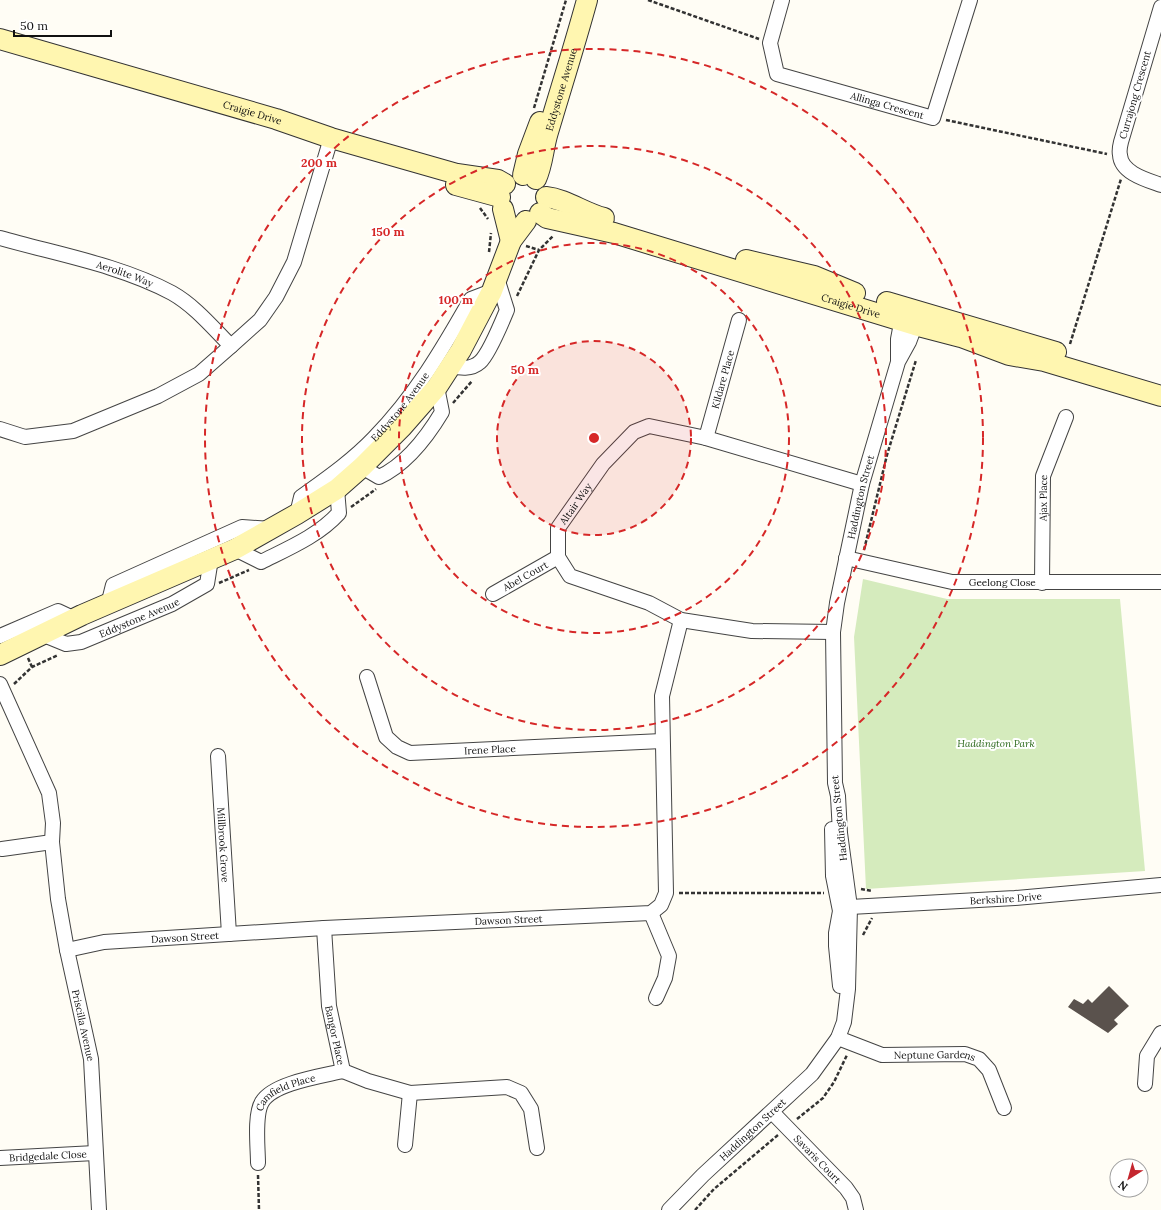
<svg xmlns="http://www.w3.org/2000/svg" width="1161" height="1210" font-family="Lora,serif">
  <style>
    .green { fill: #d5ebbd }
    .building { fill: #5a524d }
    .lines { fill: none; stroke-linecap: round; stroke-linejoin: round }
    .street-casing { stroke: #444; stroke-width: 16 }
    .secondary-casing { stroke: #333; stroke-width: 22 }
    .path { stroke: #333; stroke-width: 2.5; stroke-dasharray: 4 2; stroke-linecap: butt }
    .street { stroke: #fff; stroke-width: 14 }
    .secondary { stroke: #fff6b0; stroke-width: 20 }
    .ring { fill: none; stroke: #d62828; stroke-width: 2; stroke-dasharray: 7 5 }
    .labels { text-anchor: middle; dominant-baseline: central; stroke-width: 4; stroke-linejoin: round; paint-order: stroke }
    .street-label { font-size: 10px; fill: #111; stroke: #fff }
    .park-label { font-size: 10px; font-style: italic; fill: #2f6b1f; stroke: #fff }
    .centre { fill: #d62828; stroke: #fff; stroke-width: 2 }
    .ring-label { font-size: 12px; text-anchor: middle; font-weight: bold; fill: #d62828; stroke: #fff; stroke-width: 4; stroke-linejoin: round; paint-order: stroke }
  </style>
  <rect width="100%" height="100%" fill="#fffdf5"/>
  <path class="green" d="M863 579 947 599H1120L1145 871 866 889 854 637Z"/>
  <path class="building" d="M1109 986 1129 1006 1114 1020 1118 1024 1108 1033 1068 1007 1074 999 1083 1004 1088 999 1092 1003Z"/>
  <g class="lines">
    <defs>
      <g id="street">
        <path id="s1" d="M782 0 770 43 777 74 933 118 970 0"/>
        <path d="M1161 7 1121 142C1120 146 1119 151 1120 155 1121 173 1147 180 1161 185"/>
        <path id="s2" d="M0 238C56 254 120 265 172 293 195 306 213 328 231 346"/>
        <path d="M898 360V339L903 313"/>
        <path d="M450 366C460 368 471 370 480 362 489 354 502 322 507 310L497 278"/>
        <path d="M0 429 25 437 73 431 158 396 199 374 231 346 260 320 276 297 294 262 331 138"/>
        <path id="s3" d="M706 438 739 320"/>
        <path d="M362 467 379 477C405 465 427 437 442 412L437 387"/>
        <path id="s4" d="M297 514 301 497C326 479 352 461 374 438 415 396 442 350 471 299L492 291"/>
        <path d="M235 549 261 562C289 548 318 536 339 513L337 489"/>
        <path id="s5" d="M846 558 952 582H1161"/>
        <path id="s6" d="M1042 583 1043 476 1066 417"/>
        <path id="s7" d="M493 594 558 557"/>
        <path d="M108 605 113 585 242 527 271 529"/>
        <path id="s8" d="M833 632 752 631 681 620 649 603 570 576 558 557V528L603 464 634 432 649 426 706 438 862 484"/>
        <path id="s9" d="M44 635 66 644 81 642 172 604 207 584 211 559"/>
        <path d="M0 636 58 611 75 619"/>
        <path id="s10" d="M367 677 386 737 397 747 410 753 662 741"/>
        <path id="s11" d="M0 684 49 793 53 823 52 842 58 899 67 950 91 1059 99 1210"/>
        <path id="s12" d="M218 756 229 934"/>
        <path d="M832 829 833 876 840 911 836 933V946L840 986"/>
        <path d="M2 849 52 842"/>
        <path id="s13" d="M850 907 1015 898 1161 885"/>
        <path d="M651 913 669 956 665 978 656 998"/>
        <path id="s14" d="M324 928 329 1006 343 1071 368 1081 410 1093 507 1087 521 1093 531 1109 537 1148"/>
        <path id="s15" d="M67 950 104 942 324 928 651 913 661 905 666 893 662 696 681 620"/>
        <path id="s16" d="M838 1038 882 1055 965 1054 979 1059 989 1070 1004 1108"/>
        <path d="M1145 1084 1147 1056 1161 1033"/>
        <path id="s17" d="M773 1113 846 1188 853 1198 856 1210"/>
        <path d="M405 1145 410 1093"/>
        <path id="s18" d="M0 1158 95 1153"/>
        <path id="s19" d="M258 1163C258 1148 254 1115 262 1102 273 1083 322 1076 343 1071"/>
        <path id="s20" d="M669 1210 703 1175 812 1074 838 1038 844 1022 848 989 850 907 840 833 838 796 835 783 833 632 837 603 862 484 898 362 909 342 918 318"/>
      </g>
      <g id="secondary">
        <path id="s21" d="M0 39 276 119 331 138 457 174 498 180 505 184"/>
        <path d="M523 175 528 154 540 122"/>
        <path id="s22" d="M536 179C543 164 543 148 548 132 561 88 575 44 587 0"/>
        <path d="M456 185 500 197"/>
        <path d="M546 197C566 199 584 213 604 218"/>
        <path d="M503 209 511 241"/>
        <path id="s23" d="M540 213 547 218 614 233 915 325 961 337 1009 355 1044 361 1161 396"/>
        <path d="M746 260 814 276 855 293"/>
        <path d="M887 302 1056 352"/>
        <path d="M0 655 82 615 235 549 297 514 337 489 362 467 402 427 437 387 461 350 492 291 511 241 526 221"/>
      </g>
    </defs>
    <use href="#street" class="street-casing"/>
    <use href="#secondary" class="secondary-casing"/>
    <path class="path" d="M648 0 759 39
      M534 108 566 0
      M946 120 1107 154
      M480 208 488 219
      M526 246 539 250
      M489 252 491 233
      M517 296 539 250 553 236
      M1070 344 1121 179
      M453 403 472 381
      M351 507 376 489
      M864 550 887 455 916 360
      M219 583 249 570
      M28 658 32 667
      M14 684 32 667 58 655
      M861 889 872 891
      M679 893H824
      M863 935 872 918
      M797 1119 823 1098 834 1082 847 1055
      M258 1175 259 1210
      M695 1210 714 1189 778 1135"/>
    <use href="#street" class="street"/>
    <use href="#secondary" class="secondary"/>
  </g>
  <circle cx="594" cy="438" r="97" fill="#d62828" fill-opacity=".12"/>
  <g class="ring">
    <circle cx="594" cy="438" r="97"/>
    <circle cx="594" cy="438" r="195"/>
    <circle cx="594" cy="438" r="292"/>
    <circle cx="594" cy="438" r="389"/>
  </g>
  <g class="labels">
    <g class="street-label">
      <text stroke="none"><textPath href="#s22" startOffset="93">Eddystone Avenue</textPath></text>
      <text transform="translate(1135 95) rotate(-74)">Currajong Crescent</text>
      <text stroke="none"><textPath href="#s1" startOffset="191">Allinga Crescent</textPath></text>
      <text stroke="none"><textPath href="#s21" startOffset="263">Craigie Drive</textPath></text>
      <text stroke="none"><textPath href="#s2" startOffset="130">Aerolite Way</textPath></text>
      <text stroke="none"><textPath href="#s23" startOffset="325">Craigie Drive</textPath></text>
      <text stroke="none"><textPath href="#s3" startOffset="61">Kildare Place</textPath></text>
      <text stroke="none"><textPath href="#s4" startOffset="152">Eddystone Avenue</textPath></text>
      <text stroke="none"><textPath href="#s20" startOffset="788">Haddington Street</textPath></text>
      <text stroke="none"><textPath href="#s6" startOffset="85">Ajax Place</textPath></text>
      <text stroke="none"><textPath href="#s8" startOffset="354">Altair Way</textPath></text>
      <text stroke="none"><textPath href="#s7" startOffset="37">Abel Court</textPath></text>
      <text stroke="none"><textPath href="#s5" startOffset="159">Geelong Close</textPath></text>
      <text stroke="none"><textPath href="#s9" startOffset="102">Eddystone Avenue</textPath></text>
      <text stroke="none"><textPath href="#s10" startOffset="172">Irene Place</textPath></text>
      <text transform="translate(839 818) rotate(-96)">Haddington Street</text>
      <text stroke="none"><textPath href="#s12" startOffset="89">Millbrook Grove</textPath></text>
      <text stroke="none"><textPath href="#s13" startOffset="156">Berkshire Drive</textPath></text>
      <text stroke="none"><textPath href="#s15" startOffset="443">Dawson Street</textPath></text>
      <text stroke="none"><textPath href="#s15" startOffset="119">Dawson Street</textPath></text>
      <text stroke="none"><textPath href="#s11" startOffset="355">Priscilla Avenue</textPath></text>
      <text stroke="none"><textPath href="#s14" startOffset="108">Bangor Place</textPath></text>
      <text stroke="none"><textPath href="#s16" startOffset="100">Neptune Gardens</textPath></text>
      <text stroke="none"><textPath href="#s19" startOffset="87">Camfield Place</textPath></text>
      <text stroke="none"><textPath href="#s20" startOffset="116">Haddington Street</textPath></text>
      <text stroke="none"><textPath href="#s18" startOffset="48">Bridgedale Close</textPath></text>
      <text stroke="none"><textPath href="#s17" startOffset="64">Savaris Court</textPath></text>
    </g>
    <g class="park-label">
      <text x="996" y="743">Haddington Park</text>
    </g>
  </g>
  <circle cx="594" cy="438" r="6" class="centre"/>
  <g class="ring-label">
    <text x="319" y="167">200 m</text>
    <text x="388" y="236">150 m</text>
    <text x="456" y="304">100 m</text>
    <text x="525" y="374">50 m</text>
  </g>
  <g transform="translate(1129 1178) rotate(217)"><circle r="19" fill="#ffffff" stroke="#a0a0a0"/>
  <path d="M0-3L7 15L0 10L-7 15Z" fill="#c4262e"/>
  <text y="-6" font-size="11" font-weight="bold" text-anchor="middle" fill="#111111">N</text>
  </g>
  <path d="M14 30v6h97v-6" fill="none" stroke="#111111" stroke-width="2"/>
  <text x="20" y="30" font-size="12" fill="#111111" stroke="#ffffff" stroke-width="3" paint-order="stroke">50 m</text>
</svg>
